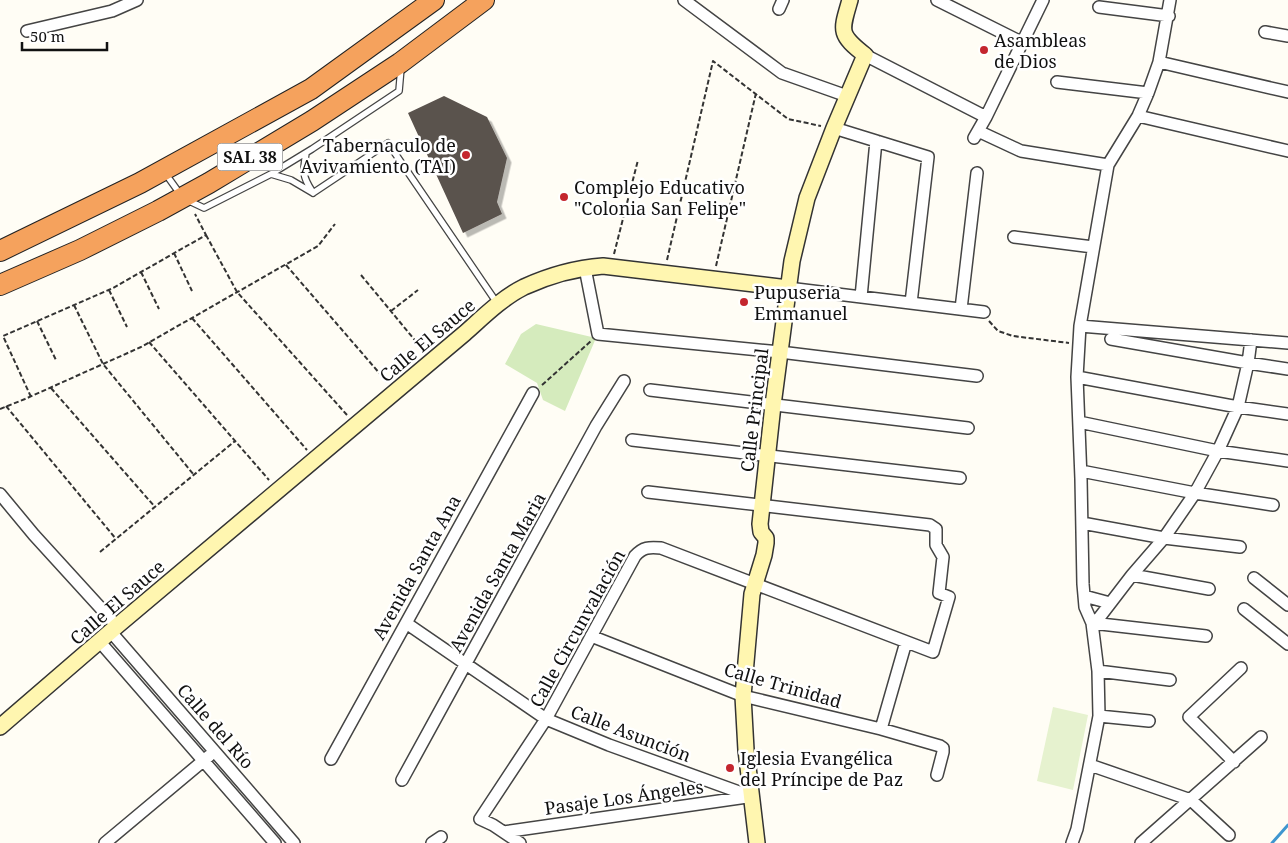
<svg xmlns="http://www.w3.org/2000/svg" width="1288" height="843" font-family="'Noto Serif',serif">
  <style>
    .green { fill: #d5ebbd }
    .pitch { fill: #e6f2cf }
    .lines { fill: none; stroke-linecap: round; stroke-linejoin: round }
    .stream { stroke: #3f96cf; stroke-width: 3 }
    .building { fill: #5a524d; filter: url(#shadow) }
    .lane-casing { stroke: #444; stroke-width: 8 }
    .street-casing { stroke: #444; stroke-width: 14 }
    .secondary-casing { stroke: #333; stroke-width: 18 }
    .highway-casing { stroke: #222; stroke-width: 22 }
    .path { stroke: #333; stroke-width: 2; stroke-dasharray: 5 2.5; stroke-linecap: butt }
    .lane { stroke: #fff; stroke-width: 5.5 }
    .street { stroke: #fff; stroke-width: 11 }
    .secondary { stroke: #fff6b0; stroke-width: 15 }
    .highway { stroke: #f5a25d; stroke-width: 20 }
    .poi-dot { fill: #c4262e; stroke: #fff; stroke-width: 2 }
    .labels { text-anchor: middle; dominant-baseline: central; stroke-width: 5; stroke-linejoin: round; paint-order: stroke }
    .shield { fill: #fff; stroke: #585858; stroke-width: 1 }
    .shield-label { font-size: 16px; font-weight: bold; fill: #111 }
    .poi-label { font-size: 18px; fill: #111; stroke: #fff; text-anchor: start }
    .street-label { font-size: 18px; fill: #111; stroke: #fff }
  </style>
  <defs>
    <filter id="shadow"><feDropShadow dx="4.5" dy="4.5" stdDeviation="0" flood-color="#0004"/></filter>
  </defs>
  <rect width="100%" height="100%" fill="#fffdf5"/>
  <path class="green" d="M536 324 596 338 565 411 543 400 537 383 505 364 521 334Z"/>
  <path class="pitch" d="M1053 707 1088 715 1073 790 1037 781Z"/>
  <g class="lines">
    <path class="stream" d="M1272 843 1288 825"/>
  </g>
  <path class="building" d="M444 96 487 117 507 158 497 202 502 214 463 233 408 113Z"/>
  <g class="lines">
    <defs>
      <path id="lane" d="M306 153C303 171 302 176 312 191
        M165 173 183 198 204 208 271 174 312 149 399 91 401 68
        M271 174 291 180 313 193
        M313 193 388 143 497 303"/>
      <path id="street" d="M684 0 782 73 847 96
        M937 0 1021 42
        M1170 0 1159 62 1148 93 1138 116 1108 165 1080 326 1077 377 1081 479 1083 584 1085 607 1092 623 1206 636
        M1099 7 1169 16
        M779 9 783 0
        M27 31 112 11 137 0
        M1265 32 1288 36
        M865 55 986 117
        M1159 62 1288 92
        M1057 82 1148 93
        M1138 116 1288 151
        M834 128 928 157 911 303
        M978 131 1021 151 1108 165
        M974 138 986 117 1043 0
        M1014 237 1093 247
        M585 268 598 334 780 352 977 376
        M788 288 984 312
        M861 297 876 141
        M961 309 977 173
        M1080 326 1288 343
        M1111 339 1248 363 1288 369
        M1077 377 1238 407 1288 414
        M650 390 968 428
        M1079 422 1218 451 1288 461
        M632 440 960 478
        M1081 471 1195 493 1273 505
        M0 494 34 535 117 626
        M1082 523 1164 538 1240 547
        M1132 575 1209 589
        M1254 578 1288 605
        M1084 596 1110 603
        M1244 609 1288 644
        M406 623 546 719 609 745 750 796
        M111 632 294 843
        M591 636 743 696 881 729 940 746 943 748V752L937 775
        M100 642 275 843
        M1098 671 1170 680
        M1099 716 1149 721
        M881 729 906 642
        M331 759 533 393
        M1234 762 1189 717 1241 668
        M1090 765 1191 800 1229 835
        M402 780 596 426 624 381
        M504 832 747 797
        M105 843 209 756
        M432 843 441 837
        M520 843 493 825 480 819 546 719 635 556C643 547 649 547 661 548L933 652 949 597 939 593 943 557 936 545V529L930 525 648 492
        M1072 843 1077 829 1099 716 1098 671 1092 623 1099 618 1132 575 1164 538 1195 493 1218 451 1238 407 1248 363 1251 340
        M1141 843 1261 737"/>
      <path id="secondary" d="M0 727 117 626 465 333C483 317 502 298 524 287 548 276 577 268 603 266L788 288
        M757 843 746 750 743 696 752 594 764 555 766 543V538L761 532 760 524 773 405 792 261 807 198 834 128 865 55C838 34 841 31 850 0"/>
      <path id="highway" d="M0 251 140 183 311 89 434 0
        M0 285 80 250 158 211 209 183 312 121 400 63 484 0"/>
    </defs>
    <use href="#lane" class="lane-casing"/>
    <use href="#street" class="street-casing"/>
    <use href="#secondary" class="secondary-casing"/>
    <use href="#highway" class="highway-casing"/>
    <path class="path" d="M206 235 237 292 347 415
      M174 253 192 291
      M614 254 638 160
      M667 260 713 61 788 119 821 126
      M286 265 387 382
      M716 266 756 93
      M141 272 159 309
      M361 275 423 350
      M109 290 127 327
      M74 305 103 364 194 475
      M391 311 418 290
      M192 318 307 450
      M37 321 56 360
      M989 321 998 331 1013 336 1069 343
      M149 342 269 480
      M542 385 591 341
      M51 388 155 507
      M31 397 3 336 113 288 206 235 195 214
      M6 406 116 539
      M0 409 25 399 141 347 318 246 335 224
      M100 552 235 441"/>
    <use href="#lane" class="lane"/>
    <use href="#street" class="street"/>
    <use href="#secondary" class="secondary"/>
    <use href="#highway" class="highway"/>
  </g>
  <g class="poi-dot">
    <circle cx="984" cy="50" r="5"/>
    <circle cx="466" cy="155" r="5"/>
    <circle cx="564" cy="197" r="5"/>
    <circle cx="744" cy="302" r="5"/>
    <circle cx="730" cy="768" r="5"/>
  </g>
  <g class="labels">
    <rect class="shield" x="217.5" y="143.5" width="65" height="27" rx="4"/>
    <g class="shield-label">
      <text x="250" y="157">SAL 38</text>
    </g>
    <g class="poi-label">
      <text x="994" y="40">Asambleas<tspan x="994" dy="21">de Dios</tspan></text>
      <text x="456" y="145" text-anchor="end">Tabernaculo de<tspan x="456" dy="21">Avivamiento (TAI)</tspan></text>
      <text x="574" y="187">Complejo Educativo<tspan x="574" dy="21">"Colonia San Felipe"</tspan></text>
      <text x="754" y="292">Pupuseria<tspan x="754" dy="21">Emmanuel</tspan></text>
      <text x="740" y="758">Iglesia Evangélica<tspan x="740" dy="21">del Príncipe de Paz</tspan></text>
    </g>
    <g class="street-label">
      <text transform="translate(427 340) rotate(-40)">Calle El Sauce</text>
      <text transform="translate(754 410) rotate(-83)">Calle Principal</text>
      <text transform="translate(416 567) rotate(-61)">Avenida Santa Ana</text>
      <text transform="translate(497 572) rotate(-61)">Avenida Santa Maria</text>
      <text transform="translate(117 602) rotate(-41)">Calle El Sauce</text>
      <text transform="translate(577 628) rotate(-61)">Calle Circunvalación</text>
      <text transform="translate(783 685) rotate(16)">Calle Trinidad</text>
      <text transform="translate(216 726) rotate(49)">Calle del Río</text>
      <text transform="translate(631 733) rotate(21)">Calle Asunción</text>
      <text transform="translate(624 797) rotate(-8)">Pasaje Los Ángeles</text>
    </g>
  </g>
  <path d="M22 42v8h85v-8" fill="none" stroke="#111111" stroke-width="2.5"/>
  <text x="30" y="42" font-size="15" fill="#111111" stroke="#ffffff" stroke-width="4" paint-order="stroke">50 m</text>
</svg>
